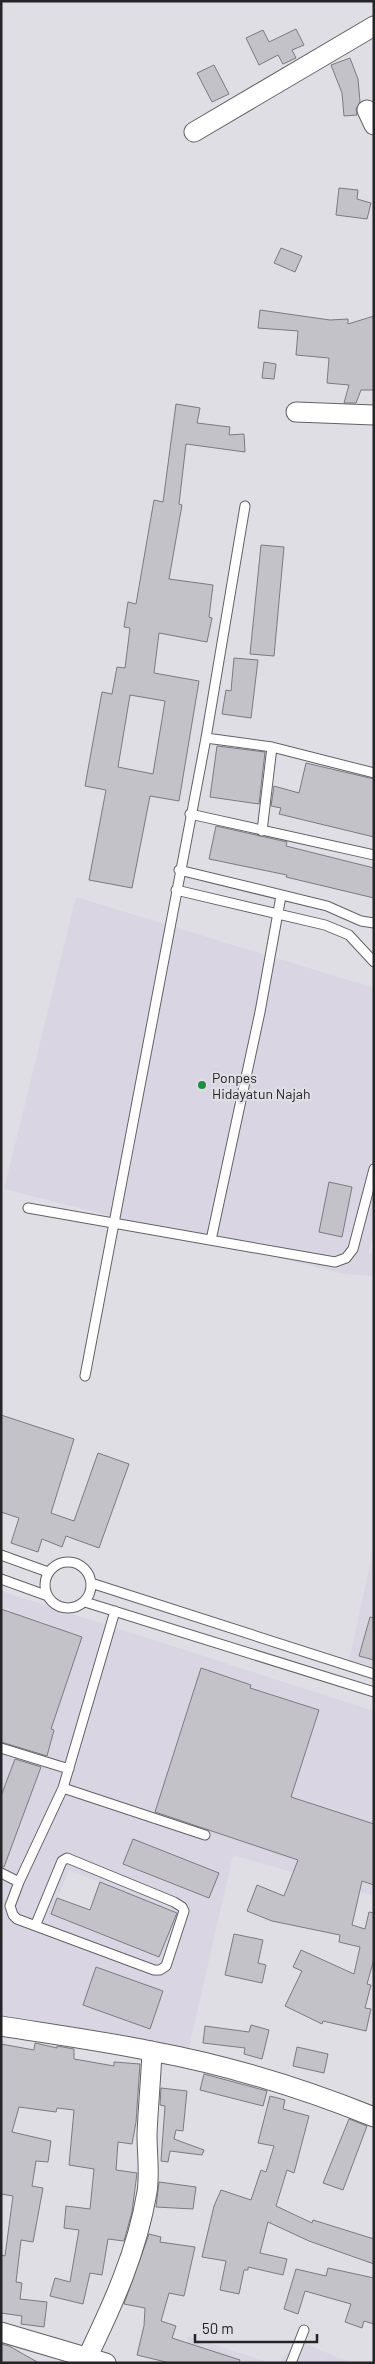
<svg xmlns="http://www.w3.org/2000/svg" width="375" height="2364" font-family="Barlow,sans-serif">
  <style>
    .built { fill: #d9d5e3; fill-rule: evenodd }
    .building { fill: #c4c2c9; stroke: #7c7a80; fill-rule: evenodd }
    .lines { fill: none; stroke-linecap: round; stroke-linejoin: round }
    .lane-casing { stroke: #636167; stroke-width: 11 }
    .street-casing { stroke: #636167; stroke-width: 21 }
    .lane { stroke: #fff; stroke-width: 9 }
    .street { stroke: #fff; stroke-width: 19 }
    .poi-dot { fill: #218d44; stroke: #dfdee4; stroke-width: 2 }
    .labels { text-anchor: middle; dominant-baseline: central; stroke-width: 4.5; stroke-linejoin: round; paint-order: stroke }
    .poi-label { font-size: 14px; fill: #252427; stroke: #dfdee4; text-anchor: start }
  </style>
  <rect width="100%" height="100%" fill="#dfdee4"/>
  <path class="built" d="M76 897 374 988V1227L369 1253 374 1254V1276L344 1274 4 1189ZM329 1182 352 1187 342 1237 319 1232Z
    M374 1547V1625L368 1623 359 1656 374 1660V1667L349 1660Z
    M1 1591 374 1711V1824L291 1797 319 1710 267 1694 222 1835 374 1885V1896L233 1855 188 2052 1 2018V1853L8 1855 41 1766 16 1757 1 1796V1745L46 1759 54 1730 1 1714 22 1708 49 1624 23 1616 1 1684V1641L11 1610 1 1607ZM58 1629 82 1637 54 1720ZM201 1669 251 1685 205 1828 155 1811ZM133 1839 218 1872 209 1898 123 1865ZM69 1870 176 1913 51 1914ZM144 1984 163 1991 157 2008 138 2001ZM88 1988 134 2004 128 2021 83 2005ZM136 2006 155 2012 150 2029 131 2022Z
    M188 2336 271 2363H181Z
    M299 2341 351 2363H279Z"/>
  <path class="building" d="M296 29 304 45 292 50 296 58 283 64 278 55 259 65 246 38 263 30 269 42Z
    M350 58 358 79 360 102 356 109 357 115 344 116 342 93 331 65Z
    M214 65 229 94 212 102 197 73Z
    M339 188 358 190 357 199 371 203 367 219 336 215Z
    M281 248 302 256 295 272 274 263Z
    M260 310 330 320 348 319V324L374 316V390H361L356 403H344L349 385 327 383 329 358 296 355 298 331 258 328Z
    M264 362 276 364 274 379 262 378Z
    M176 404 200 408 197 423 230 427 229 435 244 434 245 452 186 444 179 504 182 505 169 579 213 585 209 617 212 618 207 642 159 633 154 673 199 681 179 801 150 796 132 888 89 880 106 790 85 786 102 692 112 694 117 667 125 668 130 628 124 627 128 602 136 604 154 500 163 502ZM130 695 165 701 153 774 118 767Z
    M261 545 284 547 274 656 250 654Z
    M234 658 258 660 251 718 222 714 226 690 231 691Z
    M217 746 265 752 259 804 210 797Z
    M306 763 374 779V837L279 814 281 808 271 806 274 786 299 793Z
    M216 826 287 842 286 846 374 868V898L286 877 287 875 209 859Z
    M329 1182 352 1187 342 1237 319 1232Z
    M1 1415 74 1439 51 1513 74 1521 98 1453 129 1464 99 1548 66 1536 62 1547 42 1539 38 1552 11 1543 19 1518 1 1512Z
    M1 1609 82 1637 51 1729 54 1730 47 1756 1 1742Z
    M370 1617 374 1618V1660L359 1656Z
    M201 1668 251 1685 250 1688 319 1710 291 1797 374 1824V1885L362 1881 352 1925 365 1929 369 1912 374 1913V1959L367 1984 371 1985 365 2008 371 2009 366 2031 323 2021 322 2024 285 2006 302 1971 293 1967 301 1950 354 1974 360 1947 339 1942 340 1935 272 1921 247 1911 257 1885 284 1896 298 1860 155 1812Z
    M15 1759 41 1767 4 1867H1V1796Z
    M133 1839 219 1873 209 1898 123 1864Z
    M100 1882 177 1913 159 1957 51 1914 57 1898 90 1910Z
    M234 1934 263 1940 258 1963 266 1965 262 1983 225 1975Z
    M96 1967 163 1991 150 2029 83 2005Z
    M251 2025 269 2030 262 2059 244 2054 245 2048 203 2043 205 2026 249 2032Z
    M35 2043 57 2048V2046L74 2049V2059L114 2066V2062L140 2064 136 2122 132 2144 118 2142 116 2170 137 2173 132 2212 124 2241 108 2239 102 2275 90 2273 83 2304 50 2296 55 2278 70 2282 79 2230 64 2228 66 2206 90 2209 94 2169 69 2165 74 2110 57 2108 56 2112 19 2107 12 2132 51 2141 48 2162 36 2161 32 2186 43 2188 33 2242 21 2240 16 2282 22 2283 20 2299 47 2302 44 2327 21 2324 22 2316 1 2313V2255L5 2256 13 2196 1 2194V2044L34 2050Z
    M297 2047 328 2054 324 2073 293 2066Z
    M204 2074 267 2091 263 2106 200 2090Z
    M161 2088 187 2091 183 2131 176 2130 174 2139 204 2150 202 2155 170 2151 168 2162 161 2161 165 2106 160 2105Z
    M270 2096 285 2100 283 2109 309 2116 294 2173 287 2170 276 2206 312 2223 313 2220 374 2239V2264L309 2241 268 2222 260 2253 287 2259 283 2275 248 2267V2270H244L239 2294 220 2290 226 2261 202 2257 214 2206 221 2190 251 2200 261 2170 266 2172 274 2146 258 2143Z
    M349 2119 367 2126 343 2190 323 2183Z
    M159 2182 196 2187 193 2209 156 2207Z
    M149 2234 161 2237 160 2242 195 2247 184 2296 169 2293 161 2321 176 2326 172 2338 240 2360 239 2363H170L137 2355 144 2326 145 2308 124 2304Z
    M328 2268 374 2278V2324L364 2321 362 2328 345 2322 351 2304 305 2291 298 2314 284 2309 296 2269 326 2276Z
    M1 2344 9 2346 39 2363H1Z"/>
  <g class="lines">
    <defs>
      <path id="lane" d="M206 738 272 747 374 773
        M190 814 374 855
        M262 831 272 747
        M179 870 327 906 361 921 374 923
        M176 890 325 925 349 935 374 962
        M28 1208 335 1262 346 1258 353 1249 374 1169
        M211 1240 260 1012 281 896
        M85 1376 206 738 245 506
        M1 1555 48 1572
        M45 1585a23 23 0 1 1 46 0a23 23 0 1 1-46 0Z
        M1 1579 48 1596
        M91 1583 374 1674
        M85 1602 374 1692
        M1 1748 69 1769
        M63 1788 205 1835
        M1 1873 19 1882 63 1788 115 1611
        M19 1882 10 1906 13 1915 17 1919 154 1970H160L166 1966 184 1911 182 1907 174 1902 67 1858 62 1861 36 1924
        M291 2363 304 2330"/>
      <path id="street" d="M367 110 374 125
        M194 132 374 26
        M296 412 374 415
        M1 2026C51 2034 102 2041 151 2051 227 2065 302 2088 374 2117
        M1 2332 106 2363
        M87 2358C113 2304 137 2252 147 2192 150 2173 147 2154 147 2135 148 2107 151 2079 152 2051"/>
    </defs>
    <use href="#lane" class="lane-casing"/>
    <use href="#street" class="street-casing"/>
    <use href="#lane" class="lane"/>
    <use href="#street" class="street"/>
  </g>
  <circle class="poi-dot" cx="202" cy="1085" r="5"/>
  <g class="labels">
    <g class="poi-label">
      <text x="212" y="1077">Ponpes<tspan x="212" dy="16">Hidayatun Najah</tspan></text>
    </g>
  </g>
  <rect width="375" height="2364" fill="none" stroke="#252427" stroke-width="5"/>
  <path d="M195 2334v8h122v-8" fill="none" stroke="#252427" stroke-width="2.5"/>
  <text x="202" y="2334" font-size="15" fill="#252427" stroke="#dfdee4" stroke-width="4" paint-order="stroke">50 m</text>
</svg>
